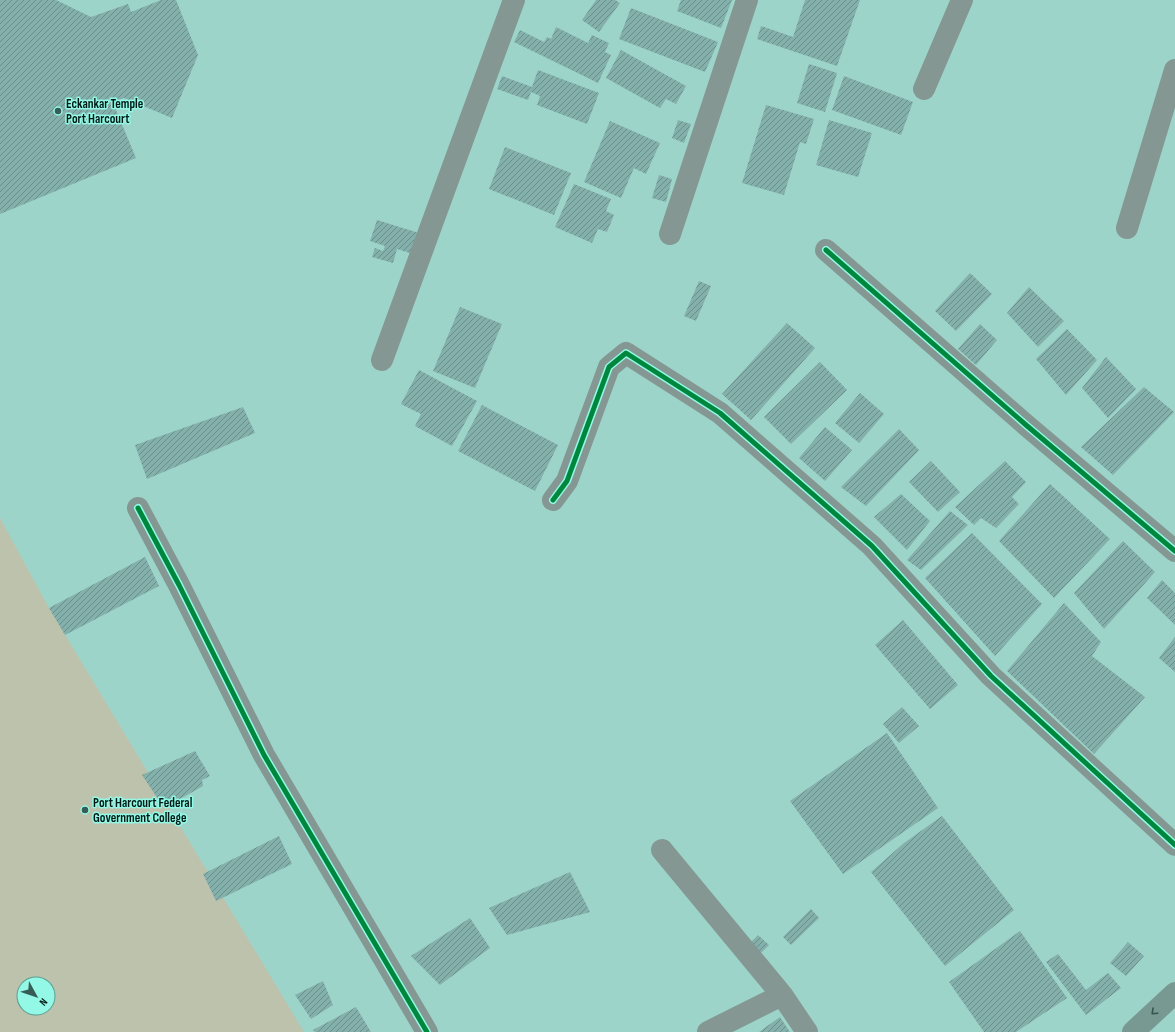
<svg xmlns="http://www.w3.org/2000/svg" width="1175" height="1032" font-family="'Sofia Sans Condensed',sans-serif">
  <style>
    .green { fill: #bdc2ad; fill-rule: evenodd }
    .building { fill: url(#building-hatch) }
    .lines { fill: none; stroke-linecap: round; stroke-linejoin: round }
    .minor { stroke: #849793; stroke-width: 22 }
    .major { stroke: #789892; stroke-width: 22 }
    .cycleway-casing { stroke: #93f8e5; stroke-width: 8 }
    .cycleway { stroke: #00873e; stroke-width: 5 }
    .oneway { stroke: #36534e }
    .poi-dot { fill: #375c55; stroke: #93f8e5; stroke-width: 1.5 }
    .labels { text-anchor: middle; dominant-baseline: central; stroke-width: 3; stroke-linejoin: round; paint-order: stroke }
    .poi-label { font-size: 13px; font-weight: bold; fill: #001b16; stroke: #93f8e5; text-anchor: start }
  </style>
  <defs>
    <pattern id="building-hatch" width="6" height="6" patternUnits="userSpaceOnUse"><rect width="6" height="6" fill="#84b0ac"/><path d="M-1 1l2-2M0 6l6-6M5 7l2-2" fill="none" stroke="#6a8e8b"/></pattern>
  </defs>
  <rect width="100%" height="100%" fill="#9dd4c9"/>
  <path class="green" d="M0 518 49 608 304 1032H0ZM24 984H48V1008H24Z"/>
  <path class="building" d="M0 0H56L91 17 128 4 131 12 161 0H176L198 55 172 118 124 98 113 103 136 158 0 214Z
    M596 0H615L620 3 599 32 582 20Z
    M681 0H732L721 28 677 11Z
    M805 0H860L837 66 757 39 761 26 793 37Z
    M631 8 718 42 705 72 619 39Z
    M556 27 588 43 592 35 609 43 605 52 611 55 598 83 514 42 520 30 544 42 547 37 551 39Z
    M621 50 686 86 676 104 666 99 660 108 606 78Z
    M809 64 837 73 825 112 797 103Z
    M538 70 599 93 587 124 537 105 540 96 531 92 528 100 497 89 502 76 532 87Z
    M844 76 913 102 901 135 832 110Z
    M766 105 814 119 806 144 800 142 784 195 742 183Z
    M678 120 691 124 684 143 672 138Z
    M829 120 872 133 858 177 816 165Z
    M610 121 660 143 646 174 634 168 621 198 584 182Z
    M505 147 571 173 554 215 489 189Z
    M659 175 672 179 666 202 652 198Z
    M574 184 611 199 606 211 614 215 607 232 598 229 592 243 555 227Z
    M377 220 419 233 413 254 397 249 393 263 372 257 375 248 383 251 385 246 370 241Z
    M970 273 992 294 956 331 935 311Z
    M699 281 711 286 696 321 684 316Z
    M1029 287 1064 321 1038 347 1007 313Z
    M460 307 502 324 475 388 433 371Z
    M787 323 815 348 751 420 722 394Z
    M980 324 997 340 976 365 958 349Z
    M1067 329 1097 360 1066 395 1036 359Z
    M1106 357 1136 389 1108 418 1082 388Z
    M820 362 847 390 791 444 764 417Z
    M419 370 477 401 452 446 415 426 421 414 401 404Z
    M1144 387 1174 412 1113 475 1081 447Z
    M860 393 884 414 859 443 835 423Z
    M482 405 558 445 535 491 458 451Z
    M243 407 255 433 147 479 135 445Z
    M825 427 852 450 825 481 799 458Z
    M899 429 919 450 866 506 841 487Z
    M931 461 960 492 938 512 909 482Z
    M1005 461 1026 482 1012 497 1019 504 996 528 981 518 974 525 955 507Z
    M1050 484 1110 539 1054 598 999 541Z
    M901 494 930 521 907 550 874 517Z
    M950 511 968 525 921 570 907 560Z
    M972 533 1042 604 995 656 925 578Z
    M1123 541 1155 572 1104 629 1074 593Z
    M145 557 159 586 65 635 49 608Z
    M1162 580 1175 593V625L1147 598Z
    M1064 603 1101 642 1092 656 1145 697 1094 754 1007 671Z
    M903 620 958 685 930 709 875 645Z
    M1175 637V672L1159 658Z
    M902 707 919 726 899 743 883 724Z
    M887 733 938 808 843 874 790 801Z
    M195 751 210 776 202 780 203 786 164 808 142 775Z
    M942 816 1014 910 945 966 871 872 904 843Z
    M279 836 292 864 216 901 203 874Z
    M570 872 590 912 507 935 489 908Z
    M811 909 819 918 791 945 783 937Z
    M470 918 490 948 440 985 411 956Z
    M1020 931 1067 998 1016 1032H984L949 982Z
    M758 935 769 945 760 954 749 944Z
    M1128 942 1144 956 1126 976 1110 963Z
    M1058 954 1086 990 1108 973 1121 988 1086 1015 1046 962Z
    M323 981 333 1005 311 1019 295 995Z
    M356 1007 371 1032H315L313 1030Z
    M780 1017 790 1032H759Z"/>
  <g class="lines">
    <path class="minor" d="M924 89 962 0
      M1127 228 1175 70
      M670 234 747 0
      M826 250 1026 425 1175 551
      M382 360 514 0
      M553 500 567 481 609 367 626 353 720 413 872 546 991 676 1175 845
      M138 508 179 585 264 755 427 1032
      M662 850 782 995 807 1032
      M708 1032 782 995"/>
    <path class="major" d="M1133 1032 1175 993"/>
    <defs>
      <path id="cycleway" d="M826 250 1026 425 1175 551
        M553 500 567 481 609 367 626 353 720 413 872 546 991 676 1175 845
        M138 508 179 585 264 755 427 1032"/>
    </defs>
    <use href="#cycleway" class="cycleway-casing"/>
    <use href="#cycleway" class="cycleway"/>
  </g>
  <defs><path id="oneway-chevron" d="M-2-3.5L2.5 0L-2 3.5" fill="none" stroke-width="1.6" stroke-linecap="round" stroke-linejoin="round"/></defs>
  <use class="oneway" href="#oneway-chevron" transform="translate(1154 1012) rotate(137)"/>
  <g class="poi-dot">
    <circle cx="58" cy="111" r="4"/>
    <circle cx="85" cy="810" r="4"/>
  </g>
  <g class="labels">
    <g class="poi-label">
      <text x="66" y="104">Eckankar Temple<tspan x="66" dy="15">Port Harcourt</tspan></text>
      <text x="93" y="803">Port Harcourt Federal<tspan x="93" dy="15">Government College</tspan></text>
    </g>
  </g>
  <g transform="translate(36 996) rotate(130)"><circle r="19" fill="#93f8e5" stroke="#58a092"/>
  <path d="M0-3L7 15L0 10L-7 15Z" fill="#375c55"/>
  <text y="-6" font-size="11" font-weight="bold" text-anchor="middle" fill="#001b16">N</text>
  </g>
</svg>
